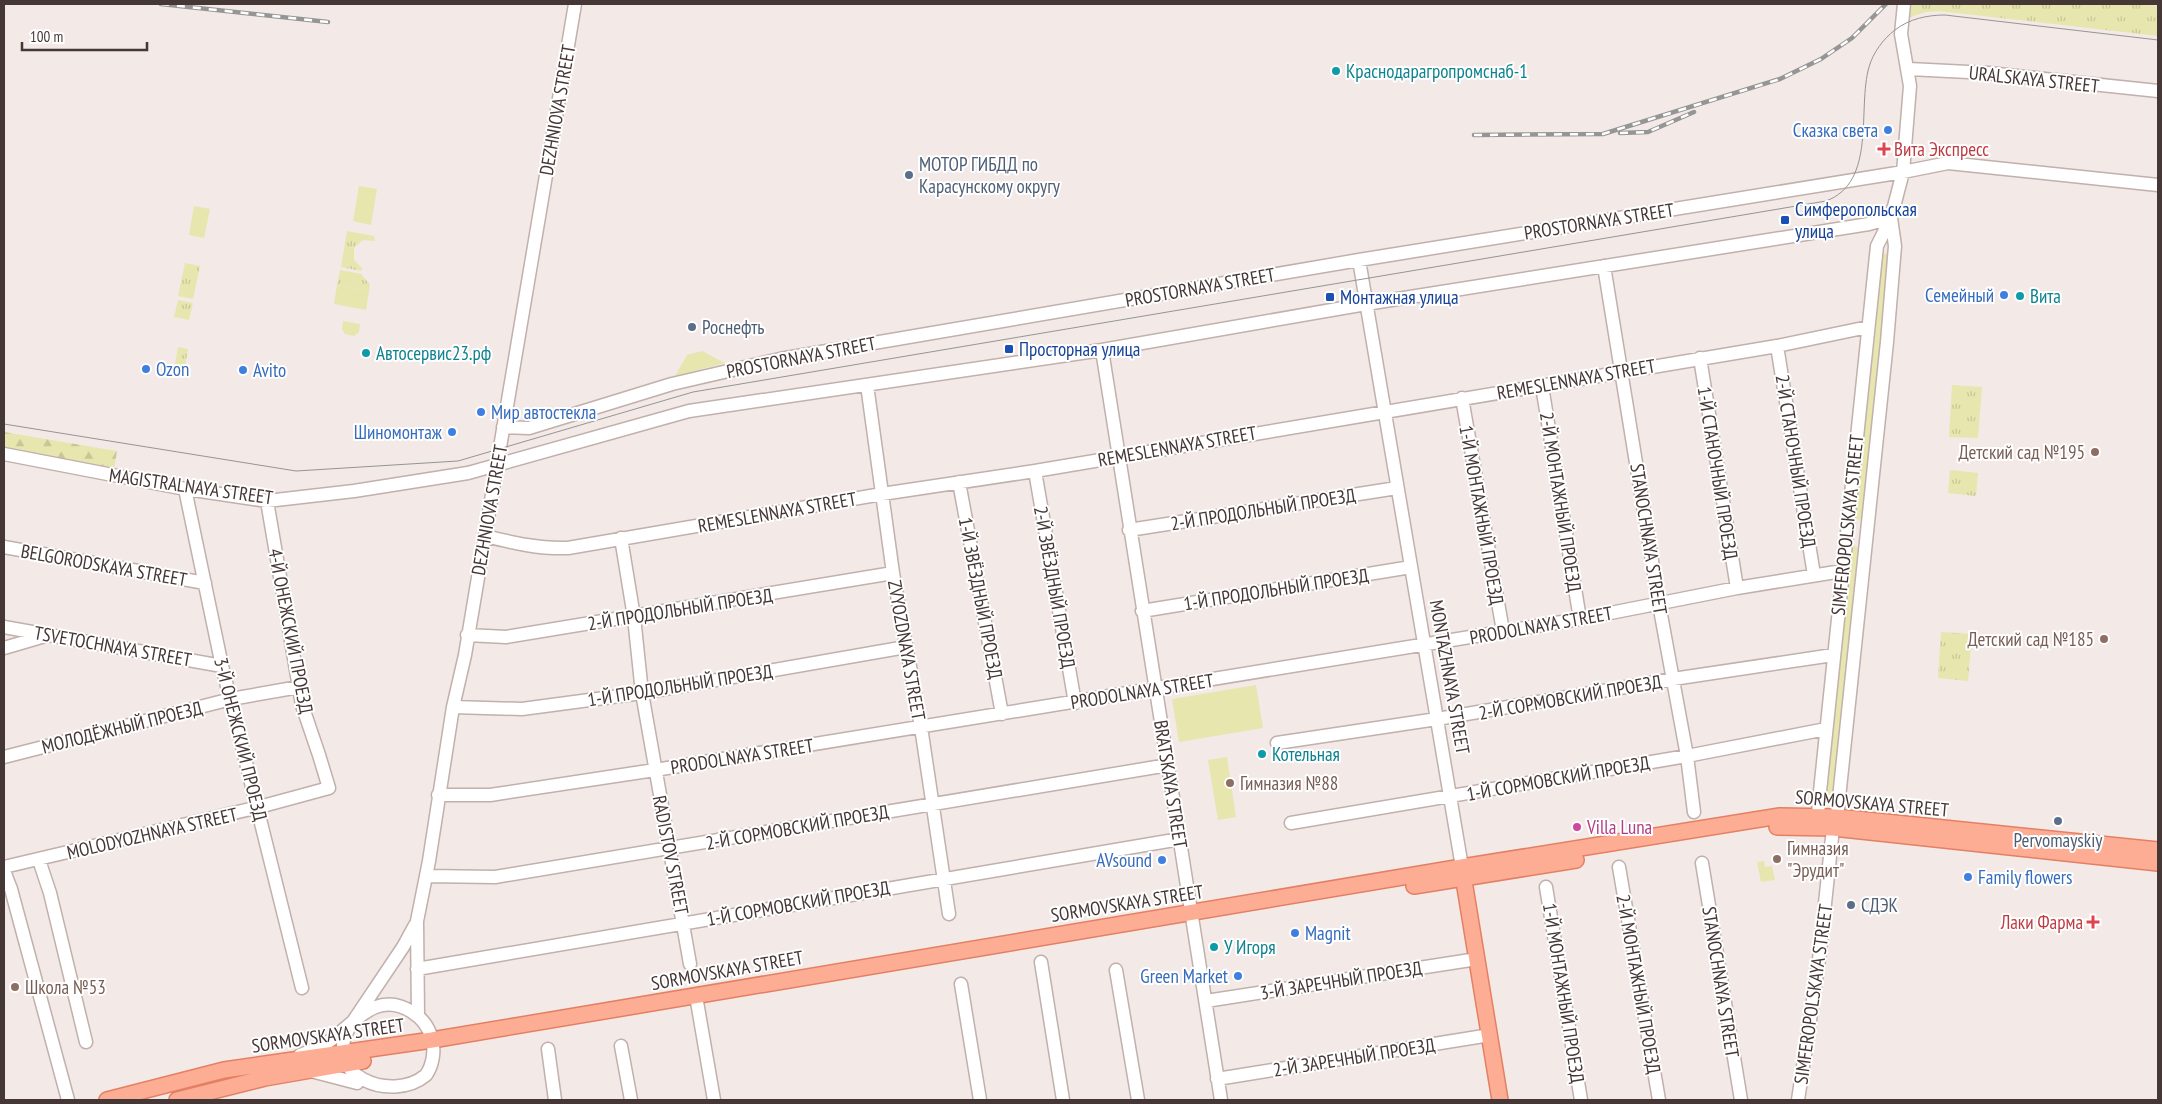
<svg xmlns="http://www.w3.org/2000/svg" width="2162" height="1104" font-family="'PT Sans Narrow',sans-serif">
  <style>
    .green { fill: #e7e6ae }
    .forest { fill: url(#forest-firs) }
    .park { fill: url(#park-tufts) }
    .lines { fill: none; stroke-linecap: round; stroke-linejoin: round }
    .minor-casing { stroke: #c1b0ab; stroke-width: 15 }
    .major-casing { stroke: #e38064; stroke-width: 18 }
    .minor { stroke: #fff; stroke-width: 12 }
    .major { stroke: #fdad94; stroke-width: 15 }
    .tram { stroke: #959595; stroke-width: 1 }
    .rail-casing { stroke: #959595; stroke-width: 4.5 }
    .rail { stroke: #fff; stroke-width: 2.5; stroke-dasharray: 8; stroke-linecap: butt }
    .culture-dot { fill: #0f9aa8; stroke: #fff; stroke-width: 2 }
    .shop-dot { fill: #3f7fe0; stroke: #fff; stroke-width: 2 }
    .health-dot { fill: #e0444e; stroke: #fff; stroke-width: 2 }
    .service-dot { fill: #5c6f8a; stroke: #fff; stroke-width: 2 }
    .transit-dot { fill: #1a4fb4; stroke: #fff; stroke-width: 2 }
    .education-dot { fill: #8d6e63; stroke: #fff; stroke-width: 2 }
    .hotel-dot { fill: #d1479c; stroke: #fff; stroke-width: 2 }
    .labels { text-anchor: middle; dominant-baseline: central; stroke-width: 4; stroke-linejoin: round; paint-order: stroke }
    .culture-label { font-size: 19px; fill: #0d838f; stroke: #fff; text-anchor: start }
    .street-label { font-size: 19px; fill: #453735; stroke: #fff }
    .shop-label { font-size: 19px; fill: #366cbe; stroke: #fff; text-anchor: end }
    .health-label { font-size: 19px; fill: #be3a42; stroke: #fff; text-anchor: start }
    .service-label { font-size: 19px; fill: #4e5e75; stroke: #fff; text-anchor: start }
    .transit-label { font-size: 19px; fill: #164399; stroke: #fff; text-anchor: start }
    .education-label { font-size: 19px; fill: #785e54; stroke: #fff; text-anchor: start }
    .hotel-label { font-size: 19px; fill: #b23c85; stroke: #fff; text-anchor: start }
  </style>
  <defs>
    <pattern id="forest-firs" width="22" height="20" patternUnits="userSpaceOnUse" patternTransform="scale(1.25)"><rect width="22" height="20" fill="#e7e6ae"/><path d="M5 1l3.5 6h-7zM16 11l3.5 6h-7z" fill="#c8c696"/></pattern>
    <pattern id="park-tufts" width="24" height="20" patternUnits="userSpaceOnUse" patternTransform="scale(1.25)"><rect width="24" height="20" fill="#e7e6ae"/><path d="M3 7l-1-3M5 7V3M7 7l1-3M15 17l-1-3M17 17v-4M19 17l1-3" fill="none" stroke="#c8c696"/></pattern>
  </defs>
  <rect width="100%" height="100%" fill="#f3e9e6"/>
  <path class="green" d="M359 186 377 189 371 225 353 221Z
    M194 206 210 209 204 238 189 235Z
    M1886 253 1890 256 1862 516 1860 520 1855 519 1854 515 1881 256Z
    M337 285 369 291 366 310 334 304Z
    M343 321 360 324 359 332 354 336 345 334 342 329Z
    M702 351 725 363 675 376 687 355Z
    M1854 545 1858 548 1833 797H1824L1851 548Z
    M1256 685 1263 728 1179 742 1172 699Z
    M1227 757 1236 817 1218 820 1208 760Z
    M1764 861 1765 867 1772 866 1775 880 1761 882 1757 862Z"/>
  <path class="forest" d="M4 432 117 451 114 469 4 450Z"/>
  <path class="park" d="M1912 4H2136L2158 6V36L1939 11 1926 12 1910 17Z
    M347 231 374 236 375 241 363 240 354 248V260L362 268 361 271 341 267Z
    M185 263 200 266 193 299 178 296Z
    M340 270 361 274 370 285 369 291 337 285Z
    M178 300 193 303 189 320 174 317Z
    M178 347 188 349 185 366 175 364Z
    M1952 385 1982 387 1978 438 1949 437Z
    M1950 470 1978 473 1976 496 1948 493Z
    M1941 632 1972 634 1968 681 1938 678Z"/>
  <g class="lines">
    <defs>
      <path id="minor" d="M1909 69 1988 73 2158 91
        M1359 260 1462 867
        M1604 266 1659 604 1687 756 1694 812
        M1777 346 1814 575
        M1102 350 1221 1100
        M1700 358 1737 588
        M867 385 893 573 921 727 949 914
        M1542 386 1580 619
        M1462 398 1503 631
        M503 427 529 428 672 384 780 359 1359 260 1903 172 1948 163 2158 185
        M4 454 180 488 267 501 354 491 468 473 689 411 1102 350 1366 304 1869 224 1891 218
        M1035 471 1075 703
        M959 482 1002 714
        M185 489 222 666 302 988
        M1129 530 1397 488
        M485 536C514 543 539 549 568 548L882 494 1035 471 1777 346 1868 327
        M621 538 634 617 642 693 690 964
        M4 547 205 583
        M1142 611 1411 567
        M4 627 222 666
        M467 635 506 637 893 573
        M4 648 45 636
        M453 707 522 709 642 693 906 647
        M1277 743 1437 719 1673 679 1833 655
        M4 757 231 699 299 687
        M438 795H490L655 770 1580 619 1737 588 1842 571
        M1826 822 1818 815 1819 801 1877 246 1891 218 1903 172 1910 86 1901 34 1904 4
        M1291 823 1687 756 1826 729
        M39 860 50 893 86 1042
        M1702 863 1741 1100
        M4 867 259 807 329 788 319 755 302 705 267 501
        M1619 867 1659 1100
        M4 871 11 889 68 1100
        M426 876 495 877 1168 765
        M1546 887 1581 1100
        M1041 962 1063 1100
        M417 969 1180 839
        M1116 970 1138 1100
        M961 984 980 1100
        M696 996 714 1100
        M1206 1001 1477 959
        M418 1016 417 921 429 861 453 707 465 655 485 536 575 4
        M621 1046 631 1100
        M548 1049 555 1100
        M300 1055C309 1052 316 1049 324 1045 352 1027 375 988 412 1012 422 1018 429 1028 432 1039 435 1051 433 1065 426 1075 392 1104 317 1075 352 1023L403 947 415 925
        M311 1071 357 1083
        M1217 1079 1490 1035
        M1798 1100 1819 960 1833 828 1837 817 1887 342 1895 246 1891 218"/>
      <path id="major" d="M1777 827 1833 828 2158 863
        M1462 869 1500 1100
        M1414 886 1576 860
        M107 1100 224 1070 432 1040 1462 867 1780 816 1837 817 2158 850
        M177 1100 265 1078 363 1061"/>
    </defs>
    <use href="#minor" class="minor-casing"/>
    <use href="#major" class="major-casing"/>
    <use href="#minor" class="minor"/>
    <use href="#major" class="major"/>
    <path class="tram" d="M4 424 296 471 458 461 693 392 1826 201C1877 182 1857 109 1869 67 1873 53 1883 39 1895 30 1909 19 1927 15 1945 15L2158 40"/>
    <defs>
      <path id="rail" d="M161 4 328 22
        M1620 133 1648 132 1694 112
        M1474 135 1603 134 1780 79 1821 59 1852 38 1886 4"/>
    </defs>
    <use href="#rail" class="rail-casing"/>
    <use href="#rail" class="rail"/>
  </g>
  <g class="culture-dot">
    <circle cx="1336" cy="71" r="5"/>
    <circle cx="2020" cy="296" r="5"/>
    <circle cx="366" cy="353" r="5"/>
    <circle cx="1262" cy="754" r="5"/>
    <circle cx="1214" cy="947" r="5"/>
  </g>
  <g class="shop-dot">
    <circle cx="1888" cy="130" r="5"/>
    <circle cx="2004" cy="295" r="5"/>
    <circle cx="146" cy="369" r="5"/>
    <circle cx="243" cy="370" r="5"/>
    <circle cx="481" cy="412" r="5"/>
    <circle cx="452" cy="432" r="5"/>
    <circle cx="1162" cy="860" r="5"/>
    <circle cx="1968" cy="877" r="5"/>
    <circle cx="1295" cy="933" r="5"/>
    <circle cx="1238" cy="976" r="5"/>
  </g>
  <g class="health-dot">
    <path d="M1881.5 141.5h5v5h5v5h-5v5h-5v-5h-5v-5h5z"/>
    <path d="M2090.5 914.5h5v5h5v5h-5v5h-5v-5h-5v-5h5z"/>
  </g>
  <g class="service-dot">
    <circle cx="909" cy="175" r="5"/>
    <circle cx="692" cy="327" r="5"/>
    <circle cx="2058" cy="821" r="5"/>
    <circle cx="1851" cy="905" r="5"/>
  </g>
  <g class="transit-dot">
    <rect x="1780" y="215" width="10" height="10" rx="2.5"/>
    <rect x="1325" y="292" width="10" height="10" rx="2.5"/>
    <rect x="1004" y="344" width="10" height="10" rx="2.5"/>
  </g>
  <g class="education-dot">
    <circle cx="2095" cy="452" r="5"/>
    <circle cx="2104" cy="639" r="5"/>
    <circle cx="1230" cy="783" r="5"/>
    <circle cx="1777" cy="859" r="5"/>
    <circle cx="15" cy="987" r="5"/>
  </g>
  <circle class="hotel-dot" cx="1577" cy="827" r="5"/>
  <g class="labels">
    <g class="culture-label">
      <text x="1346" y="71">Краснодарагропромснаб-1</text>
      <text x="2030" y="296">Вита</text>
      <text x="376" y="353">Автосервис23.рф</text>
      <text x="1272" y="754">Котельная</text>
      <text x="1224" y="947">У Игоря</text>
    </g>
    <g class="street-label">
      <text transform="translate(2034 79) rotate(6)">URALSKAYA STREET</text>
      <text transform="translate(557 110) rotate(-80)">DEZHNIOVA STREET</text>
      <text transform="translate(1599 221) rotate(-9)">PROSTORNAYA STREET</text>
      <text transform="translate(1200 287) rotate(-10)">PROSTORNAYA STREET</text>
      <text transform="translate(801 357) rotate(-11)">PROSTORNAYA STREET</text>
      <text transform="translate(1576 379) rotate(-10)">REMESLENNAYA STREET</text>
      <text transform="translate(1177 446) rotate(-10)">REMESLENNAYA STREET</text>
      <text transform="translate(1796 461) rotate(81)">2-Й СТАНОЧНЫЙ ПРОЕЗД</text>
      <text transform="translate(1718 473) rotate(81)">1-Й СТАНОЧНЫЙ ПРОЕЗД</text>
      <text transform="translate(191 486) rotate(8)">MAGISTRALNAYA STREET</text>
      <text transform="translate(1561 502) rotate(81)">2-Й МОНТАЖНЫЙ ПРОЕЗД</text>
      <text transform="translate(1263 509) rotate(-9)">2-Й ПРОДОЛЬНЫЙ ПРОЕЗД</text>
      <text transform="translate(489 510) rotate(-80)">DEZHNIOVA STREET</text>
      <text transform="translate(777 512) rotate(-10)">REMESLENNAYA STREET</text>
      <text transform="translate(1482 515) rotate(80)">1-Й МОНТАЖНЫЙ ПРОЕЗД</text>
      <text transform="translate(1847 525) rotate(-84)">SIMFEROPOLSKAYA STREET</text>
      <text transform="translate(1649 539) rotate(81)">STANOCHNAYA STREET</text>
      <text transform="translate(104 565) rotate(10)">BELGORODSKAYA STREET</text>
      <text transform="translate(1055 587) rotate(80)">2-Й ЗВЁЗДНЫЙ ПРОЕЗД</text>
      <text transform="translate(1276 589) rotate(-9)">1-Й ПРОДОЛЬНЫЙ ПРОЕЗД</text>
      <text transform="translate(981 598) rotate(79)">1-Й ЗВЁЗДНЫЙ ПРОЕЗД</text>
      <text transform="translate(680 609) rotate(-9)">2-Й ПРОДОЛЬНЫЙ ПРОЕЗД</text>
      <text transform="translate(1541 625) rotate(-10)">PRODOLNAYA STREET</text>
      <text transform="translate(291 631) rotate(79)">4-Й ОНЕЖСКИЙ ПРОЕЗД</text>
      <text transform="translate(113 646) rotate(10)">TSVETOCHNAYA STREET</text>
      <text transform="translate(907 650) rotate(80)">ZVYOZDNAYA STREET</text>
      <text transform="translate(1450 677) rotate(80)">MONTAZHNAYA STREET</text>
      <text transform="translate(680 685) rotate(-9)">1-Й ПРОДОЛЬНЫЙ ПРОЕЗД</text>
      <text transform="translate(1142 691) rotate(-9)">PRODOLNAYA STREET</text>
      <text transform="translate(1570 697) rotate(-10)">2-Й СОРМОВСКИЙ ПРОЕЗД</text>
      <text transform="translate(122 727) rotate(-14)">МОЛОДЁЖНЫЙ ПРОЕЗД</text>
      <text transform="translate(241 739) rotate(76)">3-Й ОНЕЖСКИЙ ПРОЕЗД</text>
      <text transform="translate(742 756) rotate(-9)">PRODOLNAYA STREET</text>
      <text transform="translate(1558 778) rotate(-10)">1-Й СОРМОВСКИЙ ПРОЕЗД</text>
      <text transform="translate(1171 784) rotate(81)">BRATSKAYA STREET</text>
      <text transform="translate(1872 803) rotate(5)">SORMOVSKAYA STREET</text>
      <text transform="translate(797 827) rotate(-10)">2-Й СОРМОВСКИЙ ПРОЕЗД</text>
      <text transform="translate(152 833) rotate(-13)">MOLODYOZHNAYA STREET</text>
      <text transform="translate(671 855) rotate(79)">RADISTOV STREET</text>
      <text transform="translate(798 903) rotate(-10)">1-Й СОРМОВСКИЙ ПРОЕЗД</text>
      <text transform="translate(1127 903) rotate(-9)">SORMOVSKAYA STREET</text>
      <text transform="translate(727 970) rotate(-10)">SORMOVSKAYA STREET</text>
      <text transform="translate(1341 980) rotate(-9)">3-Й ЗАРЕЧНЫЙ ПРОЕЗД</text>
      <text transform="translate(1721 982) rotate(81)">STANOCHNAYA STREET</text>
      <text transform="translate(1639 984) rotate(80)">2-Й МОНТАЖНЫЙ ПРОЕЗД</text>
      <text transform="translate(1564 993) rotate(81)">1-Й МОНТАЖНЫЙ ПРОЕЗД</text>
      <text transform="translate(1813 994) rotate(-82)">SIMFEROPOLSKAYA STREET</text>
      <text transform="translate(328 1035) rotate(-8)">SORMOVSKAYA STREET</text>
      <text transform="translate(1354 1057) rotate(-9)">2-Й ЗАРЕЧНЫЙ ПРОЕЗД</text>
    </g>
    <g class="shop-label">
      <text x="1878" y="130">Сказка света</text>
      <text x="1994" y="295">Семейный</text>
      <text x="156" y="369" text-anchor="start">Ozon</text>
      <text x="253" y="370" text-anchor="start">Avito</text>
      <text x="491" y="412" text-anchor="start">Мир автостекла</text>
      <text x="442" y="432">Шиномонтаж</text>
      <text x="1152" y="860">AVsound</text>
      <text x="1978" y="877" text-anchor="start">Family flowers</text>
      <text x="1305" y="933" text-anchor="start">Magnit</text>
      <text x="1228" y="976">Green Market</text>
    </g>
    <g class="health-label">
      <text x="1894" y="149">Вита Экспресс</text>
      <text x="2083" y="922" text-anchor="end">Лаки Фарма</text>
    </g>
    <g class="service-label">
      <text x="919" y="164">МОТОР ГИБДД по<tspan x="919" dy="22">Карасунскому округу</tspan></text>
      <text x="702" y="327">Роснефть</text>
      <text x="2058" y="840" text-anchor="middle">Pervomayskiy</text>
      <text x="1861" y="905">СДЭК</text>
    </g>
    <g class="transit-label">
      <text x="1795" y="209">Симферопольская<tspan x="1795" dy="22">улица</tspan></text>
      <text x="1340" y="297">Монтажная улица</text>
      <text x="1019" y="349">Просторная улица</text>
    </g>
    <g class="education-label">
      <text x="2085" y="452" text-anchor="end">Детский сад №195</text>
      <text x="2094" y="639" text-anchor="end">Детский сад №185</text>
      <text x="1240" y="783">Гимназия №88</text>
      <text x="1787" y="848">Гимназия<tspan x="1787" dy="22">"Эрудит"</tspan></text>
      <text x="25" y="987">Школа №53</text>
    </g>
    <g class="hotel-label">
      <text x="1587" y="827">Villa Luna</text>
    </g>
  </g>
  <rect width="2162" height="1104" fill="none" stroke="#453735" stroke-width="10"/>
  <path d="M22 42v8h125v-8" fill="none" stroke="#453735" stroke-width="2.5"/>
  <text x="30" y="42" font-size="15" fill="#453735" stroke="#ffffff" stroke-width="4" paint-order="stroke">100 m</text>
</svg>
